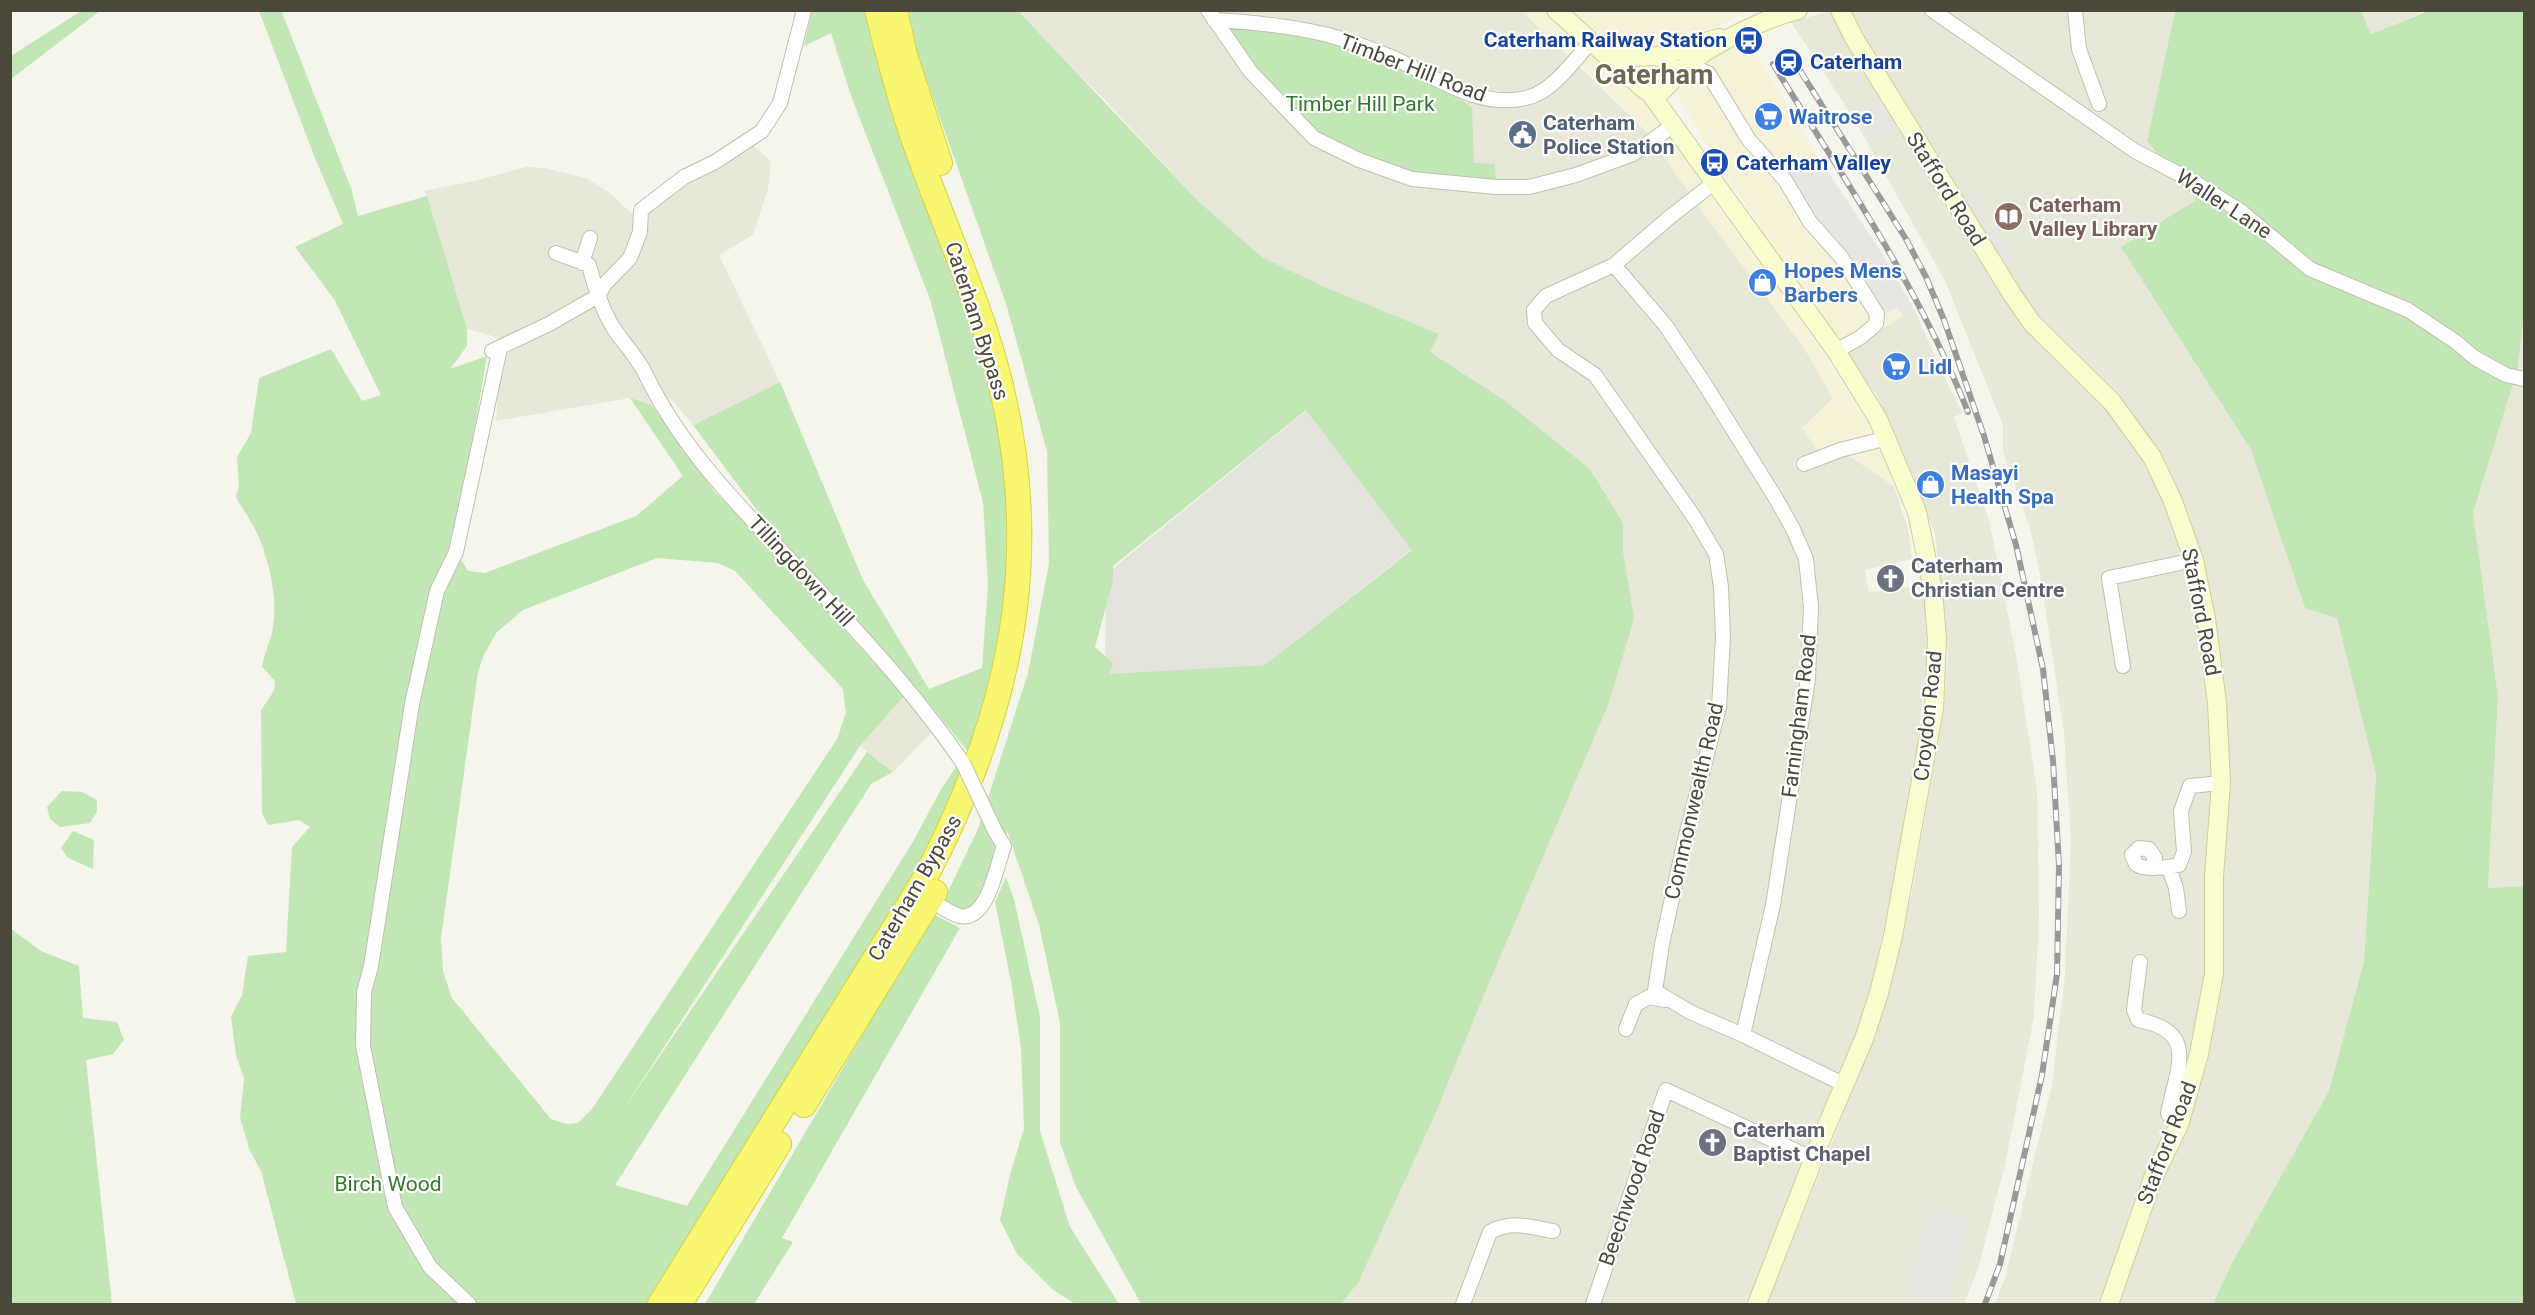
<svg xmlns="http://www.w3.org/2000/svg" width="2535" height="1315" font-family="Roboto,sans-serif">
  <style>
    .residential { fill: #e8e8d9 }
    .commercial { fill: #f5f2d7 }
    .industrial { fill: #e5e4dc }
    .green { fill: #c1e7b5; fill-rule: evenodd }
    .parking { fill: #e7e6e2 }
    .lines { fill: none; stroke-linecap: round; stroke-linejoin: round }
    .street-casing { stroke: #c0c0ad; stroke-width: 16 }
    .secondary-casing { stroke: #ccd09a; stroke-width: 20 }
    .highway-casing { stroke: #d8d241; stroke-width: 26 }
    .street { stroke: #fff; stroke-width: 14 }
    .secondary { stroke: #f9fdcd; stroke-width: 18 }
    .highway { stroke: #f9f772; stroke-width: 24 }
    .rail-casing { stroke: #999; stroke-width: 6 }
    .rail { stroke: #fff; stroke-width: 4; stroke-dasharray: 11; stroke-linecap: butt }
    .street-bridge-casing { stroke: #c0c0ad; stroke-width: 16; stroke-linecap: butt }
    .street-bridge { stroke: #fff; stroke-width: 14 }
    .labels { text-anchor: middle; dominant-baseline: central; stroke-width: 4.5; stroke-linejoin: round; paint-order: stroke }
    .transit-label { font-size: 21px; font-weight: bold; fill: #164399; stroke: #fff; text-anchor: start }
    .street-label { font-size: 21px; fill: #494839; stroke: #fff }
    .park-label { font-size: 21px; fill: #317a2d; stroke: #fff }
    .shop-label { font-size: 21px; font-weight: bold; fill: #366cbe; stroke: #fff; text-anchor: start }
    .service-label { font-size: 21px; font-weight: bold; fill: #4e5e75; stroke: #fff; text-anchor: start }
    .education-label { font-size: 21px; font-weight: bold; fill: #785e54; stroke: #fff; text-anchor: start }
    .worship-label { font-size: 21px; font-weight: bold; fill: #5b616d; stroke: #fff; text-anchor: start }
    .district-label { font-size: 27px; font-weight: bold; fill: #6b6950; stroke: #fff }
  </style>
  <rect width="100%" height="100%" fill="#f5f5eb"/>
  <path class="residential" d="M1834 10 2175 11 2147 141 2196 200 2122 248 2251 450 2305 608 2337 617 2376 775 2364 961 2329 1091 2231 1265 2213 1304H1995L2005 1278 2052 1085 2065 975 2071 840 2064 733 2041 579 2030 528 2003 452V425L1945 281 1854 119 1791 22Z
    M2428 10 2371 34 2361 11Z
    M1013 11H1522L1647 132 1697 204 1804 348 1833 398 1845 453 1894 486 1908 529 1912 559 1865 570 1869 592 1921 585 1930 629 1918 742 1891 897 1869 995 1843 1073 1795 1182 1747 1304H1341L1358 1283 1434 1117 1623 552V523L1590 469 1504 400 1430 352 1439 334 1318 284 1262 257 1198 201 1103 98Z
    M752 145 771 161 768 189 753 235 719 255 780 382 693 425 671 399 652 405 630 398 496 421 500 361 496 337 467 329 424 191 474 181 526 167 544 168 586 178 609 192 631 213 644 212 686 182Z
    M1914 309 1948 385 1963 413 1954 417 1989 520 2016 655 2037 790 2039 916 2034 1017 2005 1165 1978 1269 1964 1304H1767L1865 1060 1911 898 1943 713 1948 654 1935 534 1876 393 1842 354Z
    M2524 315V886L2488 888 2498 696 2473 513 2517 371 2523 316Z
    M904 696 933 731 893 772 860 746Z"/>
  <path class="commercial" d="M1521 11H1546L1651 101 1711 197 1806 328 1875 435 1894 486 1845 453 1820 454 1802 428 1833 398 1804 348 1697 204 1647 132 1587 71Z
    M1570 11H1750L1665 50 1615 45Z
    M1744 43 1749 45 1760 60 1817 156 1882 253 1914 309 1842 354 1702 138 1679 97 1682 76 1706 59Z"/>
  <path class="industrial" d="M1307 410 1412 549 1265 665 1105 675 1106 574Z"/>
  <path class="green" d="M281 10 352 191 358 216 427 196 467 329V346L450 369 487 356 454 548 468 571 485 573 636 516 683 476 630 398 652 405 715 492 751 526 904 696 860 746 623 1110 867 752 893 772 871 784 615 1185 687 1206 914 840 940 791 958 764 961 784 917 872 648 1304H296L261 1171 250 1151 240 1118 244 1079 236 1055 231 1017 242 995 248 956 286 952 292 847 310 827 299 820 268 825 262 813 261 710 274 691 275 681 262 667C264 653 271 641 273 627 278 598 269 560 257 533 251 520 242 509 236 497L239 486 237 457 251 433 259 378 331 349 362 401 381 395 334 299 295 247 343 224 315 158 259 11ZM657 558 718 563 735 571 843 689 846 713 837 739 592 1109 578 1123 566 1124 551 1119 452 998 443 971 441 938 478 672 483 657 496 633 523 610Z
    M81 11H100L11 79V56Z
    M812 11H870L993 391 1008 478 1011 553 1005 641 972 757 928 702 768 525 693 425 780 382 863 580 929 689 982 668 988 585 983 502 930 299 851 96 831 33 804 46Z
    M909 11H1018L1198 201 1262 257 1318 284 1439 334 1430 352 1504 400 1590 469 1623 523V552L1634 619 1608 705 1488 985 1434 1117 1358 1283 1341 1304H1141L1076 1187 1060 1142V1023L1039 925 1007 830 1006 851 970 910 960 915 943 902 978 829 1028 673 1049 564 1047 451 1007 307 916 50ZM1306 410 1412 550 1265 665 1110 674 1113 663 1095 647 1113 581V566Z
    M2175 11H2361L2371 34 2428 11H2524V315L2517 371 2473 513 2498 696 2488 888 2524 886V1304H2213L2231 1265 2329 1091 2364 961 2376 775 2337 618 2305 608 2251 450 2121 247 2196 200 2147 141Z
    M1214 20 1317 40 1364 52 1455 95 1472 108 1474 163 1495 164 1496 187 1412 179 1314 138Z
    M62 791 82 792 97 800V812L90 823 60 827 50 819 47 807Z
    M73 831 94 840 93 869 68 858 61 848Z
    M1006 877 1014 899 1040 1017V1131L1070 1227 1119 1304H1075L1052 1289 1017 1254 1000 1220 1010 1175 1024 1128 1021 1049 1012 987 995 902Z
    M933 914 960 928 782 1238 793 1242 754 1304H705Z
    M10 928 41 951 79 966 83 1018 117 1022 124 1040 113 1054 86 1060 112 1304H11Z"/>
  <path class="parking" d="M1883 101 1896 125 1868 143 1854 119Z
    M1817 156 1882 253 1914 309 1905 316 1896 308 1884 313 1859 267 1856 268 1836 238 1828 237 1785 174Z
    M1973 192 2013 261 1996 270 1956 205Z
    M1932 1208 1970 1220 1945 1304H1937L1906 1295Z"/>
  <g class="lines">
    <defs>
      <path id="street" d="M1208 10 1250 71 1314 138 1359 160 1412 179 1496 187H1529L1576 175 1633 154 1672 126
        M1932 10 2135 151 2196 183 2243 213 2310 269 2408 310 2456 342 2475 358 2506 375 2524 379
        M2075 10 2079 49 2099 104
        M1214 20C1252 22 1291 26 1328 35 1346 40 1366 47 1384 54 1430 72 1474 110 1526 98 1553 92 1573 61 1591 42
        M1682 69 1696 68 1708 73 1749 140 1785 180 1810 222 1842 258 1877 314 1876 324 1861 337 1836 351
        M1715 182 1671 216 1614 265 1546 296 1534 310 1535 323 1558 350 1595 375 1694 517 1716 554 1721 587 1723 637 1719 707 1684 844 1662 944 1655 991 1690 1012 1743 1035
        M556 253 589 265C595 288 603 313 616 332 627 347 640 361 647 377 682 449 738 505 792 562 853 626 913 690 963 763
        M582 263 590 238
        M1614 265 1666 326 1704 383 1775 497 1793 529 1806 559 1811 607 1808 679 1773 905 1743 1035 1845 1085
        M492 351 549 324 598 296 604 285 630 258 640 232 641 210 684 177 715 162 762 131 780 103 804 10
        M1804 464 1840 450 1888 438
        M2123 666 2109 578 2194 560
        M2152 867 2155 858 2149 849 2139 848 2132 855C2133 857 2135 863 2136 864 2142 871 2170 867 2179 865L2184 852 2181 811 2190 786 2221 783
        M2169 868 2176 888 2179 911
        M931 900C940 906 949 913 960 916 988 922 997 864 1004 846L995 831
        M2140 962 2134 1010 2138 1020C2199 1031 2177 1068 2168 1113L2172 1121 2179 1125
        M1626 1029 1636 1004 1649 997 1665 1000
        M469 1304 430 1267 395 1207 363 1046 364 992 371 966 412 704 437 591 456 552 500 348
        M1463 1304 1490 1232C1511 1220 1531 1227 1553 1231
        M1593 1304 1666 1090 1813 1159"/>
      <path id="secondary" d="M1556 10 1645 90 1661 92 1672 81V69L1668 62 1658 56 1632 57 1599 49
        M1840 10 1854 38 2012 294 2032 323 2112 402 2152 457 2172 499 2194 560 2206 619 2217 703 2221 783 2214 877V974L2199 1054 2179 1125 2153 1178 2109 1304
        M1658 56 1719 38
        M1672 79C1696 51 1762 19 1798 10
        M1650 93 1836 351 1878 419 1917 512 1933 590 1937 639 1934 708 1893 936 1879 993 1864 1039 1822 1137 1757 1304"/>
      <path id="highway" d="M895 10 905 55 940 163
        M804 1105 935 892
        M660 1304 924 880C1019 700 1050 527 985 330 962 262 933 197 910 129 897 90 887 51 877 10
        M680 1304 779 1144"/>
    </defs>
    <use href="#street" class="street-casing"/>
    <use href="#secondary" class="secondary-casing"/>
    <use href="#highway" class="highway-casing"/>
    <use href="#street" class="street"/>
    <use href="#secondary" class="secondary"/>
    <use href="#highway" class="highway"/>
    <defs>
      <path id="rail" d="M1789 53 1906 239 1926 277 1944 320 1984 436 2016 545 2043 669 2053 761 2059 866 2057 974 2042 1075 2000 1264 1985 1304
        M1773 64C1843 177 1919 287 1968 412"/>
    </defs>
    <use href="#rail" class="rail-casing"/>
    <use href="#rail" class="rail"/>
    <defs>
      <path id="street-bridge" d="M963 763 995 831"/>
    </defs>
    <use href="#street-bridge" class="street-bridge-casing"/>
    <use href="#street-bridge" class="street-bridge"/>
  </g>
  <defs>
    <symbol id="bus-disc" viewBox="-11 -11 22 22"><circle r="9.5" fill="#1a4fb4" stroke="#fff"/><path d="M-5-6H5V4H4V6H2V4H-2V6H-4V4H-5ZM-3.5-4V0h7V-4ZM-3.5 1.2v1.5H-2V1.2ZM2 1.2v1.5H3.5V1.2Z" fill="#fff"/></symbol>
    <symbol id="station-disc" viewBox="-11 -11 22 22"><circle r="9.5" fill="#1a4fb4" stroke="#fff"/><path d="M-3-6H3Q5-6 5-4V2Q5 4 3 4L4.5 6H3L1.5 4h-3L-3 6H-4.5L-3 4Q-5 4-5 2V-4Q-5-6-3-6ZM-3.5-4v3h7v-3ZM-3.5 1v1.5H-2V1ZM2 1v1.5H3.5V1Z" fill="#fff"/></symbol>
    <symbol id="supermarket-disc" viewBox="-11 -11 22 22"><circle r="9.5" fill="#3f7fe0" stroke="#fff"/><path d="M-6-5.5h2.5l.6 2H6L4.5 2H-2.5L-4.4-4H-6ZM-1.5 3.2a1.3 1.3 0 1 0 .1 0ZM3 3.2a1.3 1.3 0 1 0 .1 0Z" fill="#fff"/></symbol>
    <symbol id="civic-disc" viewBox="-11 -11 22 22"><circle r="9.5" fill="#5c6f8a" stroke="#fff"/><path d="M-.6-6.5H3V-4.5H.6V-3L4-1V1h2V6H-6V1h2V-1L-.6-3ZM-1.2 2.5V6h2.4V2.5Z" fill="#fff"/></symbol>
    <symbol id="library-disc" viewBox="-11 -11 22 22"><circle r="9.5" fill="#8d6e63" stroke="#fff"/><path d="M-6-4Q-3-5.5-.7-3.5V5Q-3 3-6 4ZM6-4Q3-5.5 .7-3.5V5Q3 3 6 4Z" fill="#fff"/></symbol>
    <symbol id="shop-disc" viewBox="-11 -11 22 22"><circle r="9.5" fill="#3f7fe0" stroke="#fff"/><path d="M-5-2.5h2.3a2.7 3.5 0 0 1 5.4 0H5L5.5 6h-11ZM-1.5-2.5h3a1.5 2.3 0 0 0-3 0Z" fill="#fff"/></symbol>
    <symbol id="church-disc" viewBox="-11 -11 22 22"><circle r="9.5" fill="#6b7280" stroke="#fff"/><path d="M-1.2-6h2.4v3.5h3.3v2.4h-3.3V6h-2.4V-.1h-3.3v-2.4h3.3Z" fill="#fff"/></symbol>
  </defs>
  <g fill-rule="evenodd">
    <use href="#bus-disc" x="1732" y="24" width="33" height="33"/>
    <use href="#station-disc" x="1772" y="46" width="33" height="33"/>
    <use href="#supermarket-disc" x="1752" y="100" width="33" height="33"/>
    <use href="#civic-disc" x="1506" y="118" width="33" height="33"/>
    <use href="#bus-disc" x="1698" y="146" width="33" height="33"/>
    <use href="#library-disc" x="1992" y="200" width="33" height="33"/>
    <use href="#shop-disc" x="1746" y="266" width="33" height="33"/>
    <use href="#supermarket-disc" x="1880" y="350" width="33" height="33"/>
    <use href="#shop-disc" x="1914" y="468" width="33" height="33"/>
    <use href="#church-disc" x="1874" y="562" width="33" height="33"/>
    <use href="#church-disc" x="1696" y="1126" width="33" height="33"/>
  </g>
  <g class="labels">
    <g class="transit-label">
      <text x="1727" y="40" text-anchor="end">Caterham Railway Station</text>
      <text x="1810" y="62">Caterham</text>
      <text x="1736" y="163">Caterham Valley</text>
    </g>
    <g class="street-label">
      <text transform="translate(1413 68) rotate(21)">Timber Hill Road</text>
      <text transform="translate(1946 189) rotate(58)">Stafford Road</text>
      <text transform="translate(2224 204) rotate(33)">Waller Lane</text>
      <text transform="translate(977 321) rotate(72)">Caterham Bypass</text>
      <text transform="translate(801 571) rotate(47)">Tillingdown Hill</text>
      <text transform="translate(2201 612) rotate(79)">Stafford Road</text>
      <text transform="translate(1799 716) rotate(-83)">Farningham Road</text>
      <text transform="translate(1928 716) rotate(-84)">Croydon Road</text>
      <text transform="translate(1694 801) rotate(-77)">Commonwealth Road</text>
      <text transform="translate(915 888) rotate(-60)">Caterham Bypass</text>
      <text transform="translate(2167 1143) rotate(-69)">Stafford Road</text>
      <text transform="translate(1632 1188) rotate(-71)">Beechwood Road</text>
    </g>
    <g class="park-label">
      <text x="1360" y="104">Timber Hill Park</text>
      <text x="388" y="1184">Birch Wood</text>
    </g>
    <g class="shop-label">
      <text x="1789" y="117">Waitrose</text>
      <text x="1784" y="271">Hopes Mens<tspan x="1784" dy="24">Barbers</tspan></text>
      <text x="1918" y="367">Lidl</text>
      <text x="1951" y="473">Masayi<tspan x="1951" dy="24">Health Spa</tspan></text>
    </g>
    <g class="service-label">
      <text x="1543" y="123">Caterham<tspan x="1543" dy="24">Police Station</tspan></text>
    </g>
    <g class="education-label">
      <text x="2029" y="205">Caterham<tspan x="2029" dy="24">Valley Library</tspan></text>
    </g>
    <g class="worship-label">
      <text x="1911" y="566">Caterham<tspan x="1911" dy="24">Christian Centre</tspan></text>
      <text x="1733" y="1130">Caterham<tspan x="1733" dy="24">Baptist Chapel</tspan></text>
    </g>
    <g class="district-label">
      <text x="1654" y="75">Caterham</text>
    </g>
  </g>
  <rect width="2535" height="1315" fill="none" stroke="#494839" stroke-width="24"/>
</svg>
